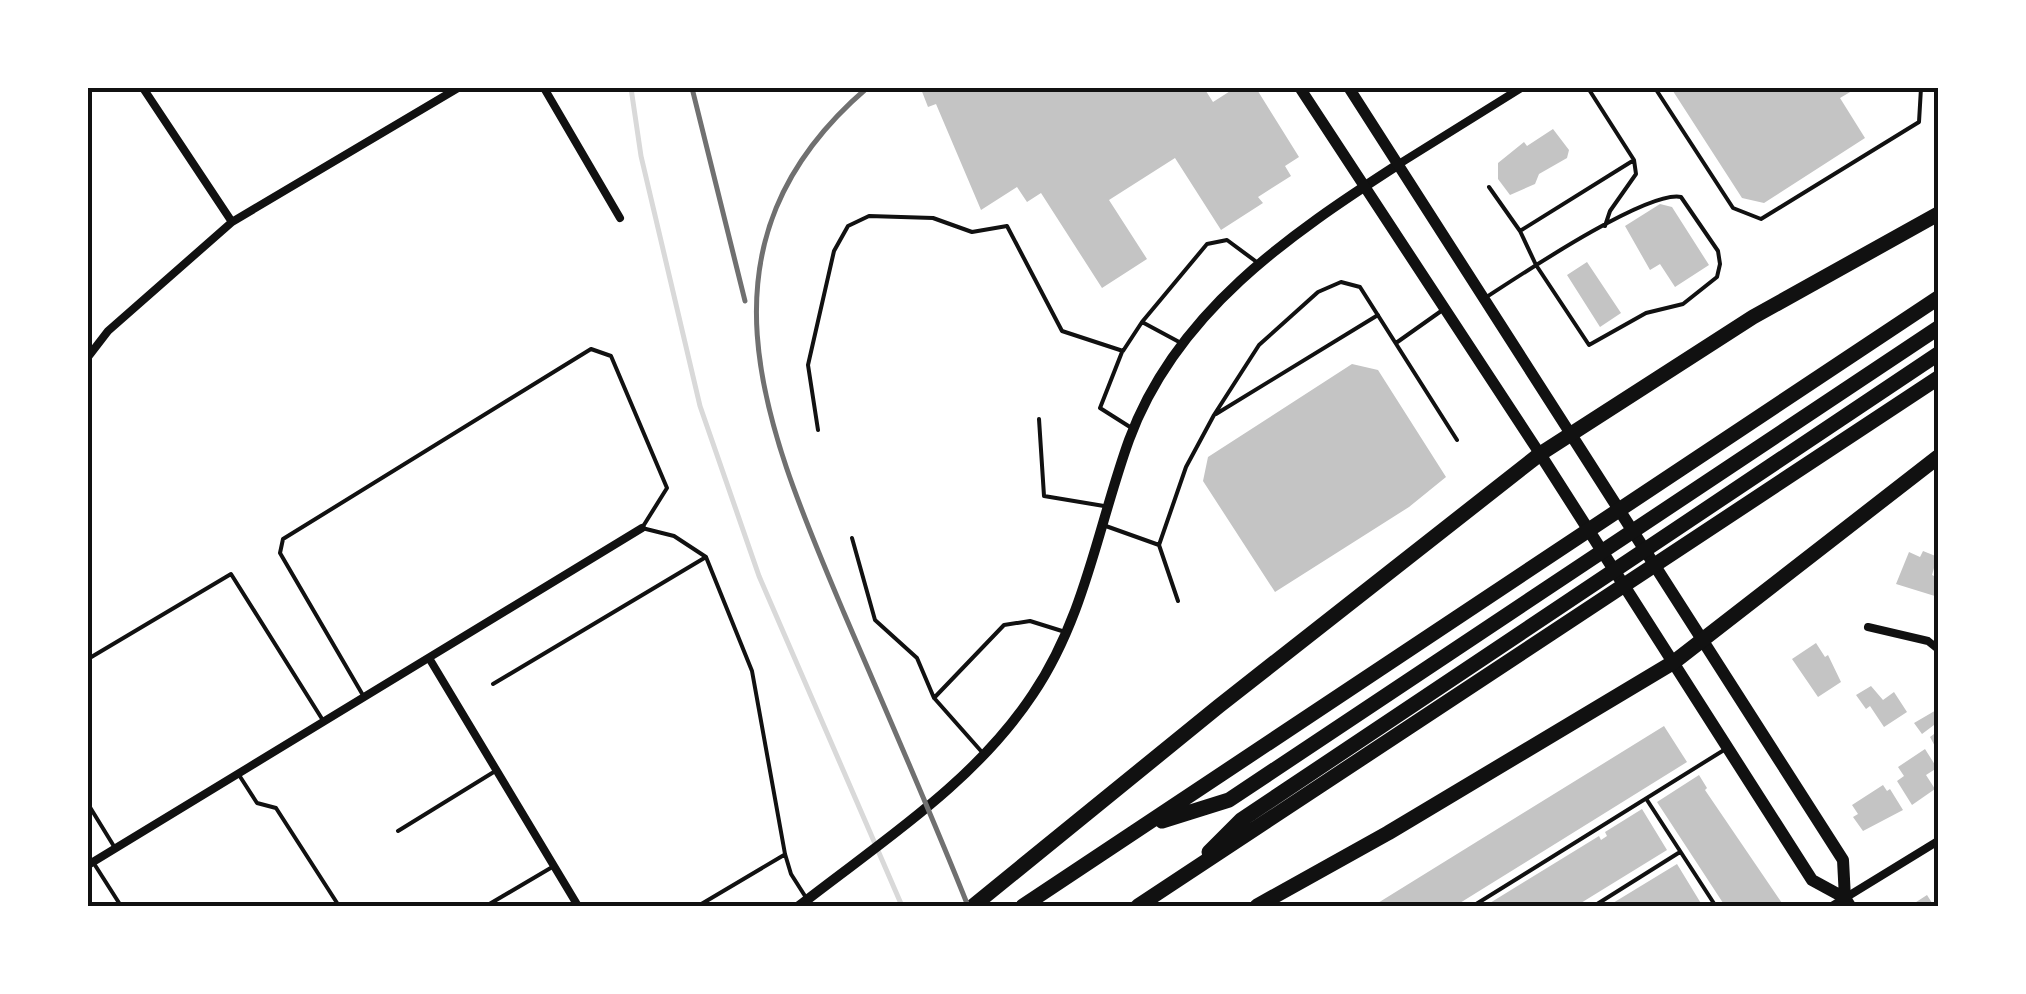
<svg xmlns="http://www.w3.org/2000/svg" width="2026" height="994" font-family="Ubuntu,sans-serif">
  <style>
    .lines { fill: none; stroke-linecap: round; stroke-linejoin: round }
    .stream { stroke: #d9d9d9; stroke-width: 5 }
    .building { fill: #c4c4c4 }
    .service { stroke: #111; stroke-width: 4 }
    .minor { stroke: #111; stroke-width: 8 }
    .tertiary { stroke: #111; stroke-width: 10 }
    .secondary { stroke: #111; stroke-width: 11 }
    .primary { stroke: #111; stroke-width: 12 }
    .motorway { stroke: #111; stroke-width: 15 }
    .rail { stroke: #707070; stroke-width: 5 }
    .neatline { fill: none; stroke: #111; stroke-width: 4 }
  </style>
  <rect width="100%" height="100%" fill="#fff"/>
  <g class="lines">
    <path class="stream" d="M631 88 641 156 700 406 759 576 902 906"/>
  </g>
  <path class="building" d="M926 88H1204L1213 102 1235 88H1256L1299 157 1285 166 1291 176 1258 197 1263 203 1221 230 1175 158 1109 200 1147 259 1102 288 1041 193 1027 202 1017 187 981 210 936 104 928 107 921 89Z
    M1671 88H1857L1840 98 1865 138 1764 203 1742 198Z
    M1553 129 1569 150 1567 158 1539 174 1535 184 1510 195 1498 179V163L1524 142 1527 146Z
    M1660 204 1672 207 1709 265 1675 287 1660 264 1650 270 1625 226Z
    M1587 262 1621 313 1600 327 1567 275Z
    M1352 364 1378 370 1446 477 1409 507 1275 592 1203 481 1208 457Z
    M1923 551 1938 557V570L1934 568 1932 575 1938 578V597L1896 584 1909 552 1920 557Z
    M1816 643 1825 657 1828 655 1841 682 1818 697 1792 659Z
    M1871 686 1883 700 1894 692 1907 712 1884 727 1870 706 1866 709 1856 695Z
    M1938 709V722L1922 734 1914 723Z
    M1664 726 1687 762 1455 906H1373Z
    M1938 731V752L1930 737Z
    M1925 749 1937 768 1926 775 1935 789 1912 805 1897 781 1904 776 1898 767Z
    M1699 775 1707 788 1705 790 1784 906H1725L1657 802Z
    M1883 785 1887 791 1890 789 1903 810 1863 831 1853 817 1858 814 1852 805Z
    M1642 809 1667 850 1576 906H1485L1599 836 1601 840 1607 836 1605 832Z
    M1677 864 1702 905 1608 906Z
    M1927 895 1934 906H1910Z"/>
  <g class="lines">
    <path class="service" d="M1655 88 1733 208 1761 219 1919 122 1921 88
      M1489 187 1520 231 1634 160 1588 88
      M1605 226 1610 211 1636 174 1634 160
      M1485 298C1519 276 1647 190 1681 197L1718 251 1720 264 1717 277 1683 304 1646 313 1589 345 1536 265 1520 231
      M1181 343 1142 322 1207 244 1227 240 1258 263
      M1396 343 1444 309
      M1122 352 1100 408 1130 427
      M1216 414 1378 315
      M1039 419 1044 496 1104 506
      M818 430 808 365 834 251 848 226 869 216 933 218 972 232 1007 226 1062 331 1123 351 1142 322
      M1103 525 1159 545 1186 467 1214 415 1259 345 1318 292 1341 282 1360 287 1457 440
      M852 538 875 620 917 658 934 698 1004 625 1030 621 1062 631
      M1159 545 1178 601
      M88 659 231 574 324 722
      M493 684 706 557 752 671 785 854 791 874 805 896
      M364 697 280 553 283 539 591 349 611 356 667 488 642 528 674 536 706 557
      M935 699 981 751
      M239 775 257 803 276 808 339 906
      M1647 800 1715 905
      M88 804 115 848
      M398 831 497 770
      M93 862 121 906
      M486 906 554 866
      M698 906 784 855
      M1473 906 1724 750
      M1594 906 1680 852"/>
    <path class="minor" d="M143 88 232 222
      M544 88 620 218
      M1399 164 1521 88
      M88 357 108 331 232 222 458 88
      M1868 627 1928 641 1938 649
      M429 658 578 906
      M88 865 642 528
      M1832 906 1938 841"/>
    <path class="tertiary" d="M799 906C882 841 974 783 1033 694 1085 617 1098 526 1129 440 1176 312 1289 235 1399 164"/>
    <path class="secondary" d="M1300 88 1540 454
      M1349 88 1570 433"/>
    <path class="primary" d="M1570 433 1843 860 1845 898
      M1540 454 1812 880 1845 898 1850 906"/>
    <path class="motorway" d="M1162 821 1229 800 1938 328
      M1209 852 1241 820 1938 354
      M973 906 1219 706 1540 454 1753 317 1938 214
      M1023 906 1938 298
      M1138 906 1938 378
      M1257 906 1388 833 1674 662 1938 457"/>
    <path class="rail" d="M692 88 745 301
      M867 88C684 245 766 428 844 613 886 711 929 808 968 906"/>
  </g>
  <rect width="2026" height="994" fill="none" stroke="#ffffff" stroke-width="180"/>
  <rect x="90" y="90" width="1846" height="814" class="neatline"/>
</svg>
